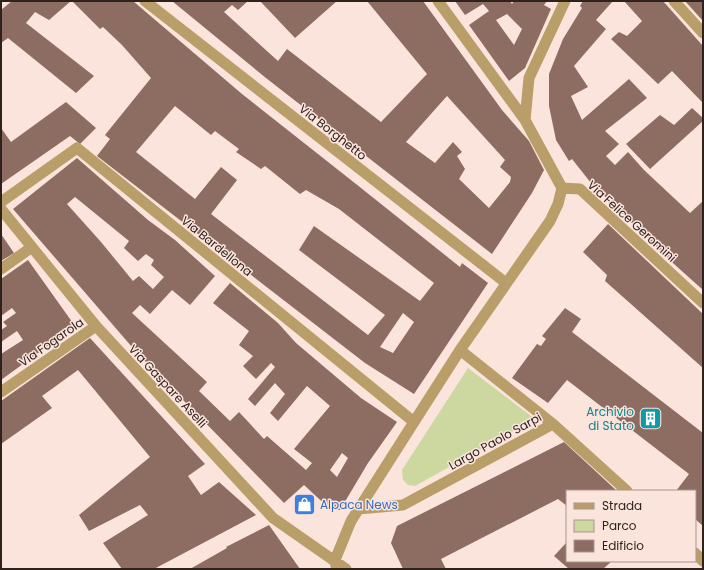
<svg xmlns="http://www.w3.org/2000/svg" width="704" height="570" font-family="Poppins,sans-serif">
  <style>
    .green { fill: #ccd8a0 }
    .building { fill: #8d6d62; fill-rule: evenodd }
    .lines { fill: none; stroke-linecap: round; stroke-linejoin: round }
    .minor { stroke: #ba9e69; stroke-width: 11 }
    .labels { text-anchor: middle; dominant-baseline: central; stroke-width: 3; stroke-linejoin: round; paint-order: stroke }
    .street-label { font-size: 12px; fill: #2f221d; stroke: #fae4dc }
    .culture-label { font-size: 12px; fill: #0d838f; stroke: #fae4dc; text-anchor: end }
    .shop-label { font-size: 12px; fill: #366cbe; stroke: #fae4dc; text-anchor: start }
  </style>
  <rect width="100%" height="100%" fill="#fae4dc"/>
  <path class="green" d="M468 368 535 419 415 486 408 485 403 480 402 470Z"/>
  <path class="building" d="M12 1H71L49 20 35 12 26 23 94 76 76 93 8 38 1 43V10Z
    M72 1H133L242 94 356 184 460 267 462 263 488 283 414 394 365 363 97 156 110 139 105 135 151 78 122 45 103 27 100 29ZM175 106 211 135 215 131 239 149 236 152 261 169 265 166 300 194 306 190 339 209 434 283 420 301 314 226 299 250 385 315 368 335 211 214 237 180 221 167 195 199 136 152ZM403 313 414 322 393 353 380 347Z
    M172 1H248L238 10 232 5 224 12 278 61 287 49 381 122 427 74 367 1H423L502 110 529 141 544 170 532 193 492 254 266 78ZM447 96 505 160 500 167 511 177 510 182 489 208 459 179 465 169 457 156 462 152 453 142 435 163 406 142Z
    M260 1H337L295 38Z
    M455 1H510L512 4 514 1H547L544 5 551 9 525 68 509 81 469 25 489 11 483 4 465 15ZM507 14 522 29 514 45 496 20Z
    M583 1H613L596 20 606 29 574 66 588 87 571 96 582 120 629 79 647 98 605 131 619 144 606 156 615 165 628 152 644 170 690 213 703 201V290L674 264 591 183 572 159 569 161 556 140 549 106V74L563 39 582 8 580 6Z
    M624 1H663L703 46V103L672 71 658 84 611 39 619 32 627 36 642 21Z
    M685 1H703V21Z
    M66 102 96 128 80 144 70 136 1 184V128L11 142Z
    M692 108 703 118V121L650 169 626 144 660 115 674 125Z
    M77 158 148 220 175 240 215 276 190 305 172 290 150 314 140 305 132 313 207 382 199 391 230 421 239 412 264 439 267 436 306 470 312 463 294 449 330 406 307 386 278 421 270 413 285 394 275 383 255 406 248 399 275 367 271 363 256 379 243 366 253 356 239 345 249 331 213 303 230 283 278 323 296 343 361 398 397 422 368 463 340 510H331L304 485 284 503 138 354 13 209ZM75 197 129 241 124 248 138 261 146 254 154 260 151 265 164 277 153 289 139 276 133 281 101 242 67 204ZM342 453 348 458 337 477 330 470Z
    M608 224 703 314V368L605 281 607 275 583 252Z
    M1 234 14 253 1 261Z
    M28 260 75 326 1 380V354L23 340 17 331 1 342V330L7 326 3 322 16 313 12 308 1 316V279Z
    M565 308 581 319 572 332 703 433V526L695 519V491H676L689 474 567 380 548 403 512 378 537 344 541 346 546 339 542 336Z
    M90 338 205 464 188 476 201 495 219 482 256 515 154 569H122L103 543 148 515 140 505 89 531 79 515 150 457 78 370 42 396 52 408 1 444V401Z
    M564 442 617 491H567V506L558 499 441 559 446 569H403L391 543 397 526Z
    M269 525 300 569H190L227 548 226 547Z
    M567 542V561H612L603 569H569L554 556Z"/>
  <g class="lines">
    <path class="minor" d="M145 1 506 283
      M438 1 525 120 562 188 580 189 703 303
      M674 1 703 33
      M525 120 529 78 565 1
      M1 202 77 148 414 422
      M1 209 96 326 273 518 346 569
      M1 269 32 247
      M460 350 553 424 627 491
      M1 392 96 326
      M359 509 403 505 553 424
      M695 553 703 561
      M336 566 335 560 351 521 414 422 460 350 550 221 558 204 562 188"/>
  </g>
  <defs>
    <symbol id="building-square" viewBox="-11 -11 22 22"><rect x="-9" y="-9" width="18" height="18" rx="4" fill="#0f9aa8" stroke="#fae4dc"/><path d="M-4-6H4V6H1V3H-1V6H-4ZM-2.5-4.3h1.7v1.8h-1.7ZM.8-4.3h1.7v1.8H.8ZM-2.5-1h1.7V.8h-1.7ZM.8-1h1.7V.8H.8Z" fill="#fff"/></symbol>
    <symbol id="shop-square" viewBox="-11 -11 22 22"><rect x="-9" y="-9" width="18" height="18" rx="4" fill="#3f7fe0" stroke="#fae4dc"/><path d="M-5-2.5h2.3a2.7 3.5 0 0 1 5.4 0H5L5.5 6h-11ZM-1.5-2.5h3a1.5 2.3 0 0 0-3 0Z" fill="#fff"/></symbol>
  </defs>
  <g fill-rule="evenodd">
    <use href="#building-square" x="638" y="406" width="25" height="25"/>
    <use href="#shop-square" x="292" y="492" width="25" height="25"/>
  </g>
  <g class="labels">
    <g class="street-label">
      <text transform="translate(333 132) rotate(38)">Via Borghetto</text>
      <text transform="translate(632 221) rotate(42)">Via Felice Geromini</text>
      <text transform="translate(217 246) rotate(39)">Via Bardellona</text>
      <text transform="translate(51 342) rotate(-35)">Via Fogarola</text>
      <text transform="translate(168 386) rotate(47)">Via Gaspare Aselli</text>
      <text transform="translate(495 441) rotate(-29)">Largo Paolo Sarpi</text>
    </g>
    <g class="culture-label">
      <text x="634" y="411">Archivio<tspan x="634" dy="14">di Stato</tspan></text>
    </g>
    <g class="shop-label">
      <text x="320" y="504">Alpaca News</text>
    </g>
  </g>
  <rect width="704" height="570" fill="none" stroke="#2f221d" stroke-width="4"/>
  <rect x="566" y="490" width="130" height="72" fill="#fae4dc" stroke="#a99690"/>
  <rect x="574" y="503" width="20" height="6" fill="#ba9e69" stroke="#a99690"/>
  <text x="602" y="510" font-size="12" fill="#2f221d">Strada</text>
  <rect x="574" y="520" width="20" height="12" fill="#ccd8a0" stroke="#a99690"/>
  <text x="602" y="530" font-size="12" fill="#2f221d">Parco</text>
  <rect x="574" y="540" width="20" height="12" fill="#8d6d62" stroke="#a99690"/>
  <text x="602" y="550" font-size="12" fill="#2f221d">Edificio</text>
</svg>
